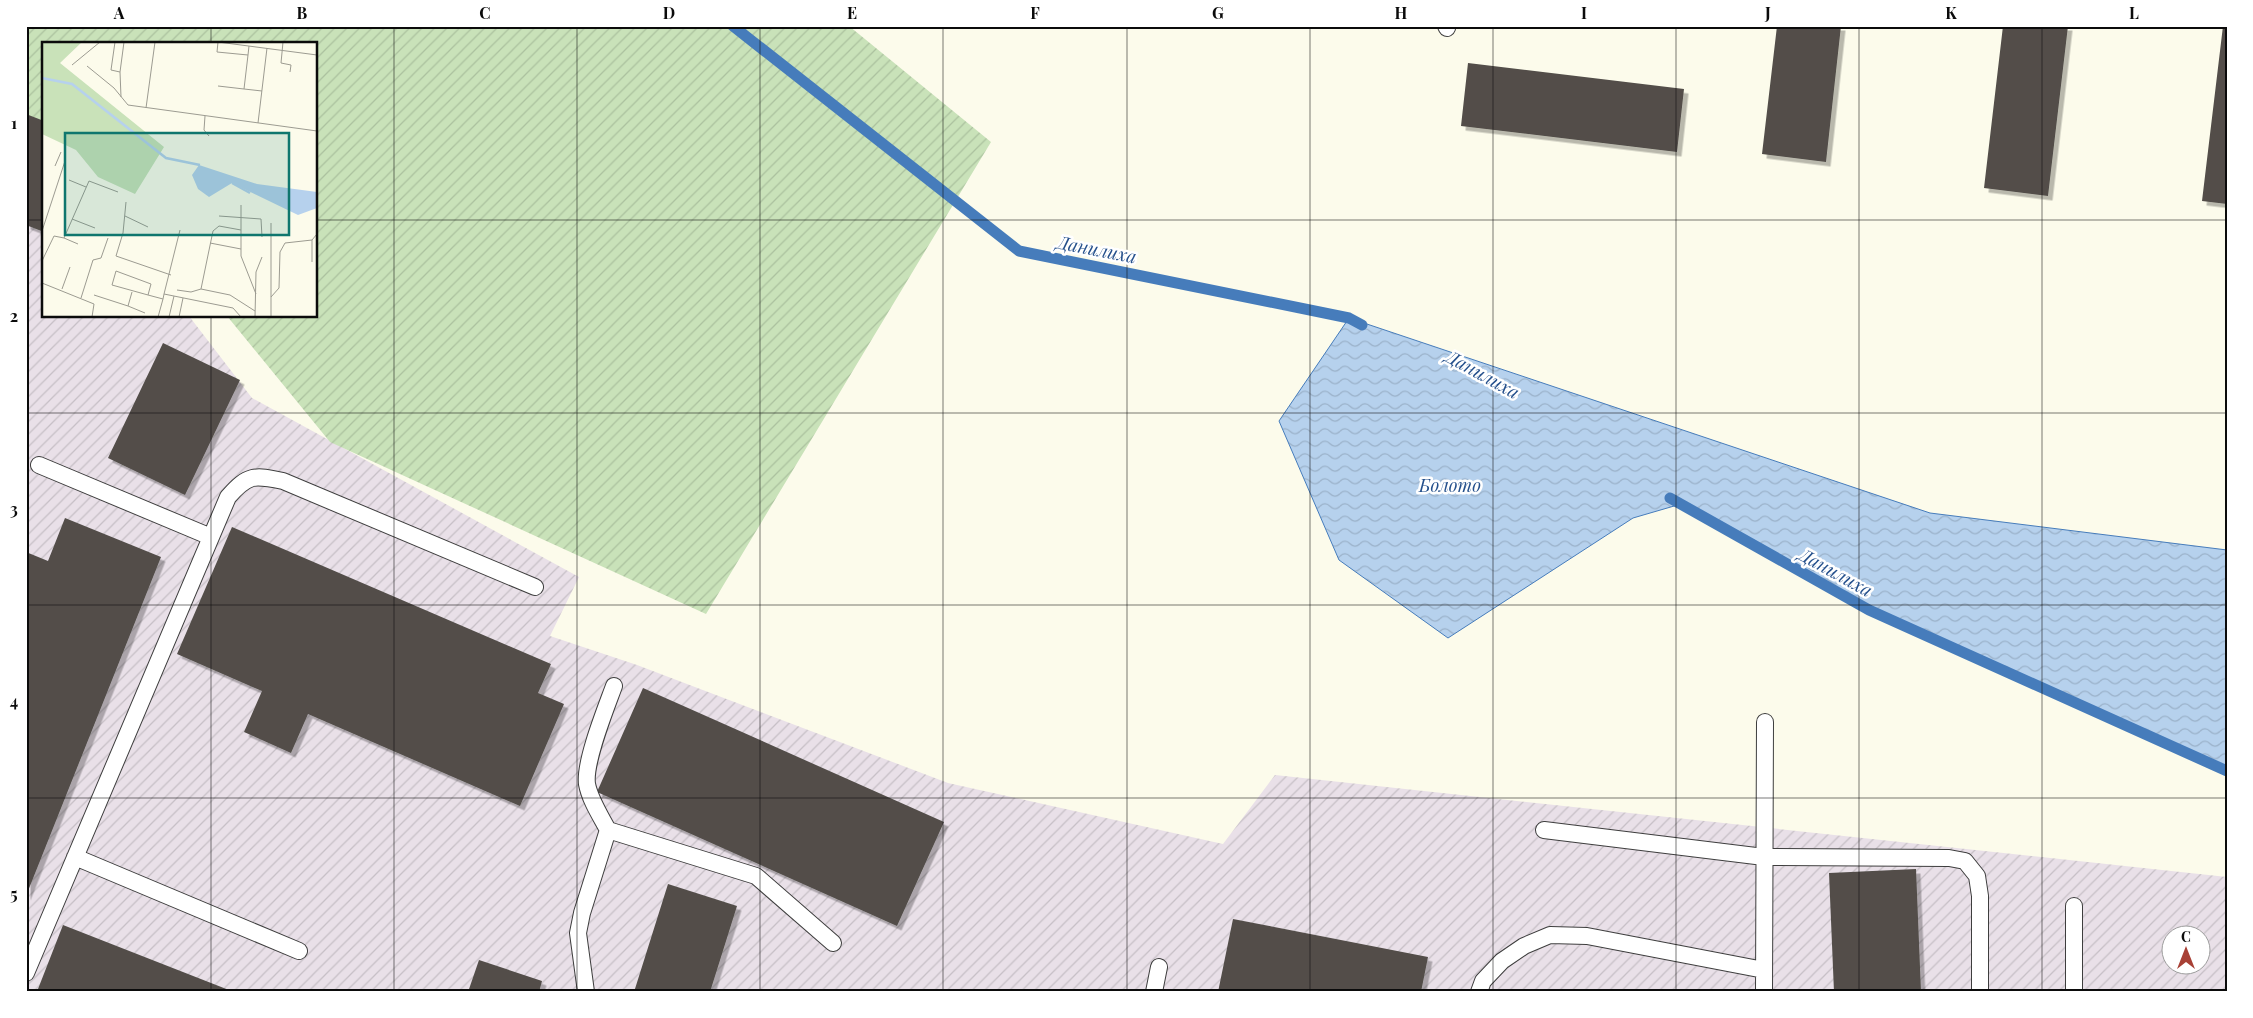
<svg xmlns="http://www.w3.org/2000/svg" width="2253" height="1018" font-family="'Playfair Display',serif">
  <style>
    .industrial { fill: url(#industrial-furrows); fill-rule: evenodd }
    .garden { fill: url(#garden-furrows) }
    .water { fill: url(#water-waves); stroke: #467cbb }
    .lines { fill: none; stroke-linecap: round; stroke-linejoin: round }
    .stream { stroke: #467cbb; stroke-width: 11 }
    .building { fill: #524e49; filter: url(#shadow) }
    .lane-casing { stroke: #3e3e3e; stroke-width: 18 }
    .lane { stroke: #fff; stroke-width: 16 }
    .grid { fill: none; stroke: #0b0b0b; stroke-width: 1; stroke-opacity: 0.55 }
    .labels { text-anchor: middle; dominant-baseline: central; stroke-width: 5; stroke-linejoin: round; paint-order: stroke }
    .water-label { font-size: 18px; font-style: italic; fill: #25508c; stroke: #fff }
    .inset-river { fill: none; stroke: #b6d1ed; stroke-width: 2.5 }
    .inset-road { fill: none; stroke: #9c9b91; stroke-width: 1 }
    .view { fill: #0f766e; fill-opacity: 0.15; stroke: #0f766e; stroke-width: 2.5 }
    .inset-edge { fill: none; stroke: #0b0b0b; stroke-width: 2.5 }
    .neatline { fill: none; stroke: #0b0b0b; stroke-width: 2 }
    .grid-label { font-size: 16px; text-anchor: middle; font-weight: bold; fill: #0b0b0b }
  </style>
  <defs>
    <pattern id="industrial-furrows" width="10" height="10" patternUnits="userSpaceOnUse" patternTransform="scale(1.25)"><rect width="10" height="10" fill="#e9e0e8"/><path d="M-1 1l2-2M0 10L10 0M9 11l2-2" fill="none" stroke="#c6bfc6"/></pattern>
    <pattern id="garden-furrows" width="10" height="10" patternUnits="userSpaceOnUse" patternTransform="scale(1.25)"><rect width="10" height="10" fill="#c9e2b9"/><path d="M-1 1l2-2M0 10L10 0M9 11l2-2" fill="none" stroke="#abc19e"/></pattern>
    <pattern id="water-waves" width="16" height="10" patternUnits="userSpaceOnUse" patternTransform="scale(1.25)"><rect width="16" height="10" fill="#b6d1ed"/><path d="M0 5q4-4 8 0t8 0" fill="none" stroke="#9bb2ca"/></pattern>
    <filter id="shadow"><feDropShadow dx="4.5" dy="4.5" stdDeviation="0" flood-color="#0004"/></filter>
  </defs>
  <rect width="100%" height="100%" fill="#fcfbeb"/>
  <path class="industrial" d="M26 169 44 177V316H189L252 398 579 577 550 636 637 665 948 783 1223 844 1275 775 2227 877V992H26ZM2170 936H2200V966H2170Z"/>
  <path class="garden" d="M26 26H849L991 142 706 614 330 442 227 316H316V44H44V141L26 133Z"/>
  <path class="water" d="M1349 318 1930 513 2227 550V771L1869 610 1681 504 1633 518 1448 638 1339 560 1279 421Z"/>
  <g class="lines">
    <path class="stream" d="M733 26 1019 251 1349 318 1362 325
      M1670 498 1869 610 2227 771"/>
  </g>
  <path class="building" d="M1777 26H1841L1826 162 1762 154Z
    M2003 26H2068L2048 196 1984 188Z
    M2223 26H2227V204L2202 201Z
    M1468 63 1684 89 1677 152 1461 126Z
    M26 114 44 121V232L26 225Z
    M163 343 240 380 185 495 108 458Z
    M65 518 161 557 26 896V552L48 561Z
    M232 527 551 664 538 693 564 704 520 806 308 714 291 753 244 732 262 691 177 654Z
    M643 688 944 822 897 926 597 792Z
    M1916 869 1921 992H1834L1829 873Z
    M668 884 737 906 710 992H634Z
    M1233 919 1428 957 1421 992H1218Z
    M63 925 234 992H46L38 989Z
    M479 960 542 981 539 992H468Z"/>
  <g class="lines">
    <defs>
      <path id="lane" d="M1446 26 1447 28
        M39 465 211 537
        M608 830 756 876 833 943
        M1544 830 1764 857 1949 858 1965 861 1977 876 1980 896V992
        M75 857 299 951
        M26 973 228 497C248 474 254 475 283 481L535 587
        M586 992 578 933 582 913 608 830C600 815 590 800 587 784 584 762 606 708 614 686
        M1154 992 1159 967
        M1479 992 1483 981 1502 961 1524 946 1550 935 1587 936 1764 970
        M1764 992 1765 722
        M2074 992V906"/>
    </defs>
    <use href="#lane" class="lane-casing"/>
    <use href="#lane" class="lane"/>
  </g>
  <path class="grid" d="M211 26V44M394 26V992M577 26V992M760 26V992M943 26V992M1127 26V992M1310 26V992M1493 26V992M1676 26V992M1859 26V992M2042 26V992M26 220H44M316 220H2227M211 316V992M26 413H2227M26 605H2227M26 798H2227"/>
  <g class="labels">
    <g class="water-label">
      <text transform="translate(1097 249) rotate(11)">Данилиха</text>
      <text transform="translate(1483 374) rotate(29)">Данилиха</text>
      <text x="1450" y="485">Болото</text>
      <text transform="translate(1836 572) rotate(29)">Данилиха</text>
    </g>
  </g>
  <g transform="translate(42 42)">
    <rect width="275" height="275" fill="#fcfbeb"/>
    <path d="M0 0H40L18 21 122 105 93 152 56 135 34 108 0 92Z" fill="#c9e2b9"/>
    <path d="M157 123 215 142 275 150V166L256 173 190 141 167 155 156 147 150 133Z" fill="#b6d1ed"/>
    <path class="inset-river" d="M0 36 30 42 124 116 158 123M190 141 208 151"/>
    <path class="inset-road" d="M73 0 69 28 78 30 82 0M176 0 275 13M176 0 175 10 206 13 207 4M241 0 239 21 249 23 248 30M30 23 58 0M45 24 72 46 86 63 275 89M78 30 79 55M176 44 202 47 206 13M202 47 220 49M104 66 113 0M163 74 162 88 167 94M216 81 225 6M13 124 19 110M27 138 44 145M84 160 81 191 74 214 129 233M199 163V214L214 252M83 174 106 185M177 174 219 177 220 195M30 177 53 186M138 188 122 252 191 266 199 275M199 188 177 184 171 189 159 247 188 253 213 269M0 189 23 119M22 196 36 202M168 201 199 207M0 219 12 194 22 196 47 139 76 150M270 220V198M0 241 52 262 50 275M20 247 28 225M135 248 149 250 159 247M52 253 86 264 90 250M106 253 70 243 74 229 109 242 106 253 121 257 122 252M229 255 237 246 238 210 243 201 270 198 275 192M39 256 51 218 59 216 66 196M86 264 103 271M116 275 121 257M127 275 132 254M137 275 141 256M213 275 214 230 220 215M229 275V181"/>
    <path class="view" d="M23 91H247V193H23Z"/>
    <rect width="275" height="275" class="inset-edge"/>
  </g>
  <rect width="2253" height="1018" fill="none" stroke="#ffffff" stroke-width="55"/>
  <g transform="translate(2186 950)"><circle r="24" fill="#ffffff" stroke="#9d9d9d"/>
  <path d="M0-4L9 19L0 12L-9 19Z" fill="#a84035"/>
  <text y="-8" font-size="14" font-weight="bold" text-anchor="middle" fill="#0b0b0b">С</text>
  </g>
  <rect x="28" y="28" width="2198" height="962" class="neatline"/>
  <g class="grid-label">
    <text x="119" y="19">A</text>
    <text x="302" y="19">B</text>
    <text x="485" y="19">C</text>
    <text x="669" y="19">D</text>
    <text x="852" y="19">E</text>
    <text x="1035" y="19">F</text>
    <text x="1218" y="19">G</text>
    <text x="1401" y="19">H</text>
    <text x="1584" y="19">I</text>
    <text x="1768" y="19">J</text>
    <text x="1951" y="19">K</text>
    <text x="2134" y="19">L</text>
    <text x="14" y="129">1</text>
    <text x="14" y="322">2</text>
    <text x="14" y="515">3</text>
    <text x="14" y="707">4</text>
    <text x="14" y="900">5</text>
  </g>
</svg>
